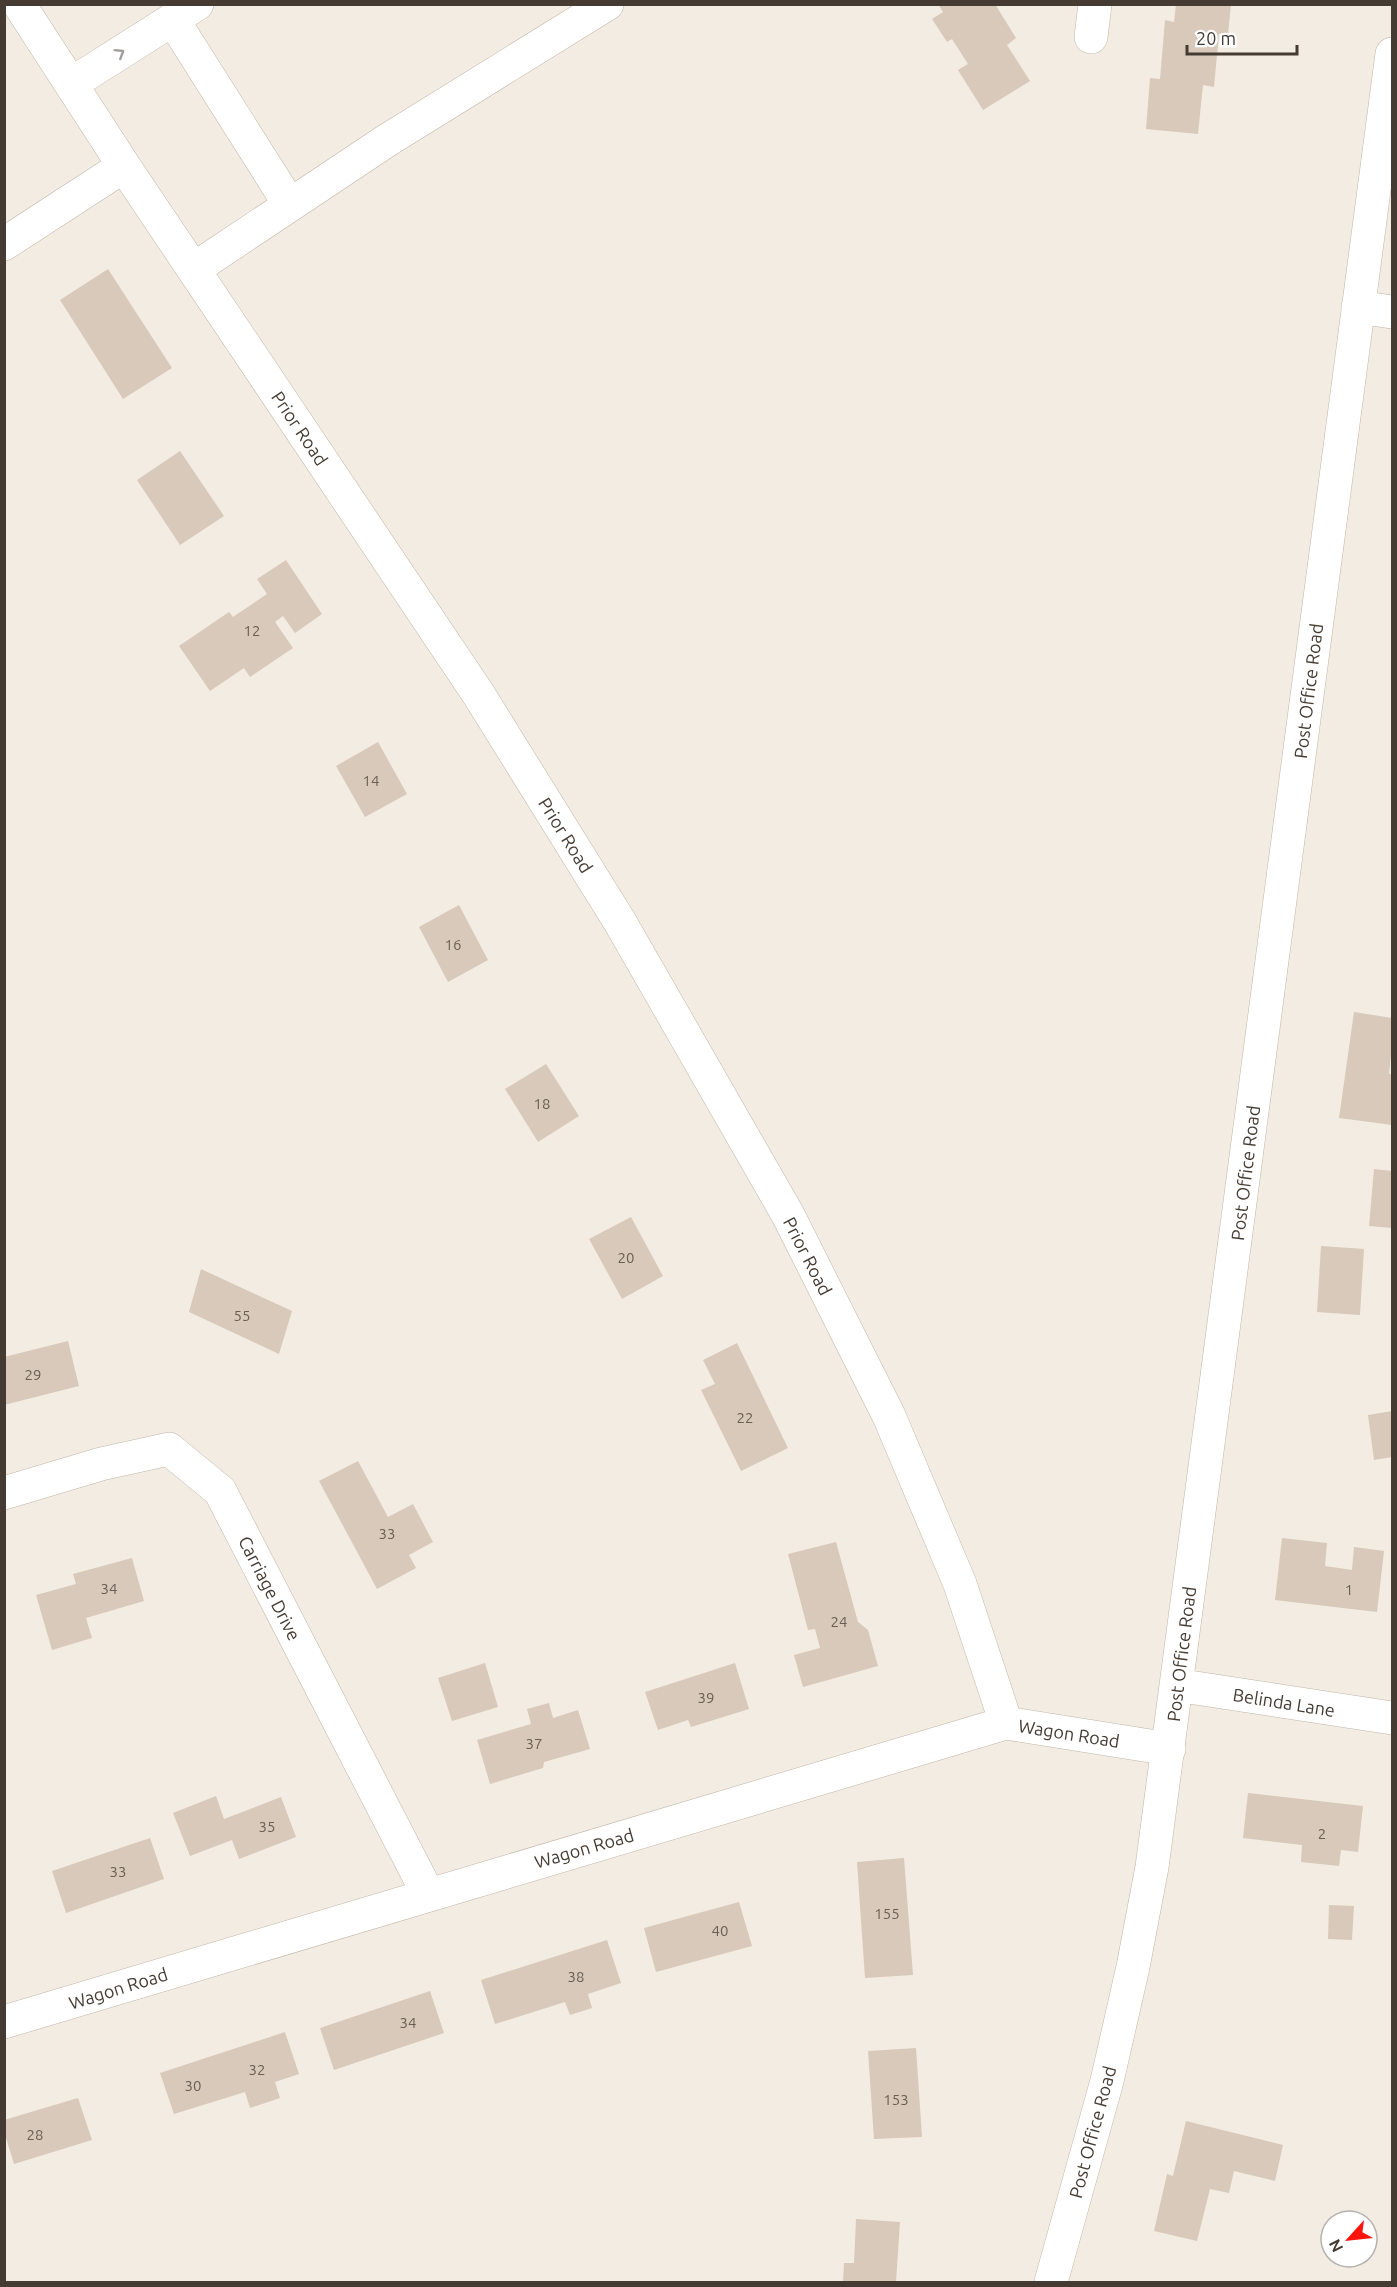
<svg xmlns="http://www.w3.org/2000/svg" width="1397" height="2287" font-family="Ubuntu,sans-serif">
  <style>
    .building { fill: #d8c9ba }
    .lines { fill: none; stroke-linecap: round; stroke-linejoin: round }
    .minor-casing { stroke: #c2b5a7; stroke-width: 34 }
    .minor { stroke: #fff; stroke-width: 33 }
    .oneway { stroke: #a29d98 }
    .labels { text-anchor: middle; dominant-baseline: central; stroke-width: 6; stroke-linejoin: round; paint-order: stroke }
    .number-label { font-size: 15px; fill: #6a5e54 }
    .street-label { font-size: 18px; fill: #453b32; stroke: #fff }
  </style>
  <rect width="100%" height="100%" fill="#f3ece2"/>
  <path class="building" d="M938 4H995L1016 38 1007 45 1030 81 983 110 958 70 968 64 952 39 947 42 932 19 943 12Z
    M1176 4H1231L1228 34H1219L1214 87 1203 85 1198 134 1146 129 1150 78 1160 79 1165 20 1174 22Z
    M108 269 172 368 123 399 60 300Z
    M180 451 224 516 180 545 137 480Z
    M286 560 322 614 295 633 283 616 275 622 293 648 250 677 244 668 210 691 179 646 229 612 233 617 267 594 257 579Z
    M378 742 407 794 365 817 336 766Z
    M459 905 488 960 448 982 419 927Z
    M1354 1012 1392 1018V1046L1389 1074H1392V1125L1339 1118Z
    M546 1064 579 1116 538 1142 505 1089Z
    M1374 1169 1392 1171V1228L1369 1226Z
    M631 1217 663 1276 622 1299 589 1239Z
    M1321 1246 1364 1249 1360 1315 1317 1312Z
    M201 1269 292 1311 279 1354 189 1312Z
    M68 1341 79 1386 4 1405V1357Z
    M737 1343 788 1448 741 1471 701 1390 715 1384 703 1360Z
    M1392 1411V1457L1374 1460 1368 1415Z
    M358 1461 388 1517 413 1504 433 1542 409 1555 416 1568 377 1589 319 1481Z
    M1282 1538 1327 1543 1325 1566 1352 1570 1354 1547 1384 1551 1377 1612 1275 1600Z
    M836 1542 858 1622 868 1630 878 1666 803 1687 794 1655 820 1648 815 1629 808 1630 788 1554Z
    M132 1558 144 1601 86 1618 92 1638 52 1650 36 1595 76 1584 73 1574Z
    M485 1663 498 1707 452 1721 438 1678Z
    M735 1663 749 1709 691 1727 688 1720 658 1730 645 1692Z
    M549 1703 553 1718 578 1710 590 1749 544 1762 543 1768 490 1784 477 1740 531 1724 527 1709Z
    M1248 1793 1363 1806 1358 1852 1341 1850 1339 1866 1301 1862 1302 1845 1243 1838Z
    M216 1796 224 1819 281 1797 296 1837 239 1859 232 1840 190 1856 173 1813Z
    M150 1838 164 1879 66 1913 52 1871Z
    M904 1858 913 1975 865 1978 857 1862Z
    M739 1902 752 1946 656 1972 644 1928Z
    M1329 1905 1354 1906 1352 1940 1328 1939Z
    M607 1940 621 1983 588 1994 592 2008 570 2015 565 2002 495 2024 481 1980Z
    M430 1991 444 2033 334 2070 320 2028Z
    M285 2032 299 2074 275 2082 280 2098 250 2108 245 2092 174 2114 160 2073Z
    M916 2048 922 2137 874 2139 868 2051Z
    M78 2098 92 2140 14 2164 4 2131V2120Z
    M1186 2121 1283 2145 1275 2181 1234 2171 1229 2193 1210 2189 1197 2241 1154 2231 1167 2174 1173 2176Z
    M856 2219 900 2222 896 2282H843L844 2263H854Z"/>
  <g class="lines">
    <defs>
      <path id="minor" d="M19 4 124 166 479 695 620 922 788 1215 889 1416 960 1584 1006 1723
        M173 20 290 205
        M1091 37 1095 4
        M71 84 197 4
        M4 244 124 166
        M194 269 386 141 607 4
        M1358 307 1392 312
        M4 1493 101 1464 169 1449 220 1491 428 1894
        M1176 1685 1392 1718
        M4 2022 1006 1723 1169 1749
        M1051 2282 1107 2081 1133 1967 1152 1867 1392 54"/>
    </defs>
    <use href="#minor" class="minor-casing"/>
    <use href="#minor" class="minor"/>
  </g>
  <defs><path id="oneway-chevron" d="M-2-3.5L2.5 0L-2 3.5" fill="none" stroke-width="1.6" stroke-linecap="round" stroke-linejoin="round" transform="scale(1.5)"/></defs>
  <use class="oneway" href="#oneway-chevron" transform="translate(120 53) rotate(-32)"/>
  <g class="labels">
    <g class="number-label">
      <text x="252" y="630">12</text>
      <text x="371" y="780">14</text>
      <text x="453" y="944">16</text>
      <text x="542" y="1103">18</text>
      <text x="626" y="1257">20</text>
      <text x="242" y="1315">55</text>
      <text x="33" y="1374">29</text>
      <text x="745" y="1417">22</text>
      <text x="387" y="1533">33</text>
      <text x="109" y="1588">34</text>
      <text x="1349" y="1589">1</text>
      <text x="839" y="1621">24</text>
      <text x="706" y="1697">39</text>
      <text x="534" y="1743">37</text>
      <text x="267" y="1826">35</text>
      <text x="1322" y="1833">2</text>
      <text x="118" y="1871">33</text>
      <text x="887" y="1913">155</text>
      <text x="720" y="1930">40</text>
      <text x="576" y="1976">38</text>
      <text x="408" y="2022">34</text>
      <text x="257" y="2069">32</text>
      <text x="193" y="2085">30</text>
      <text x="896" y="2099">153</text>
      <text x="35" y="2134">28</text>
    </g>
    <g class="street-label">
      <text transform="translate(300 428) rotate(56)">Prior Road</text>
      <text transform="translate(1308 691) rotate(-83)">Post Office Road</text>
      <text transform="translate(566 835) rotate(58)">Prior Road</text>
      <text transform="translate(1245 1173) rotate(-83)">Post Office Road</text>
      <text transform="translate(808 1256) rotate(63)">Prior Road</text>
      <text transform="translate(270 1588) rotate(63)">Carriage Drive</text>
      <text transform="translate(1181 1654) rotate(-83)">Post Office Road</text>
      <text transform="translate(1284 1702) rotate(9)">Belinda Lane</text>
      <text transform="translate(1069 1733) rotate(9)">Wagon Road</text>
      <text transform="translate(584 1848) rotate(-16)">Wagon Road</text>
      <text transform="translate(118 1988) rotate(-17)">Wagon Road</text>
      <text transform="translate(1092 2132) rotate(-75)">Post Office Road</text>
    </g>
  </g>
  <rect width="1397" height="2287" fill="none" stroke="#453b32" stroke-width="12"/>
  <g transform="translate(1349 2239) rotate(243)"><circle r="28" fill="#ffffff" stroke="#b5b1ad" stroke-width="1.5"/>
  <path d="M0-4.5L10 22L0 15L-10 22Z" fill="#ff130d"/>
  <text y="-9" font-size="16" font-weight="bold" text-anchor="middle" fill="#453b32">N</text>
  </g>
  <path d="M1187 45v9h110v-9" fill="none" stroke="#453b32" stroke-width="3"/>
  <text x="1196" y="45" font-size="18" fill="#453b32" stroke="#ffffff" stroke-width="4.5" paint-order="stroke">20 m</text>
</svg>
